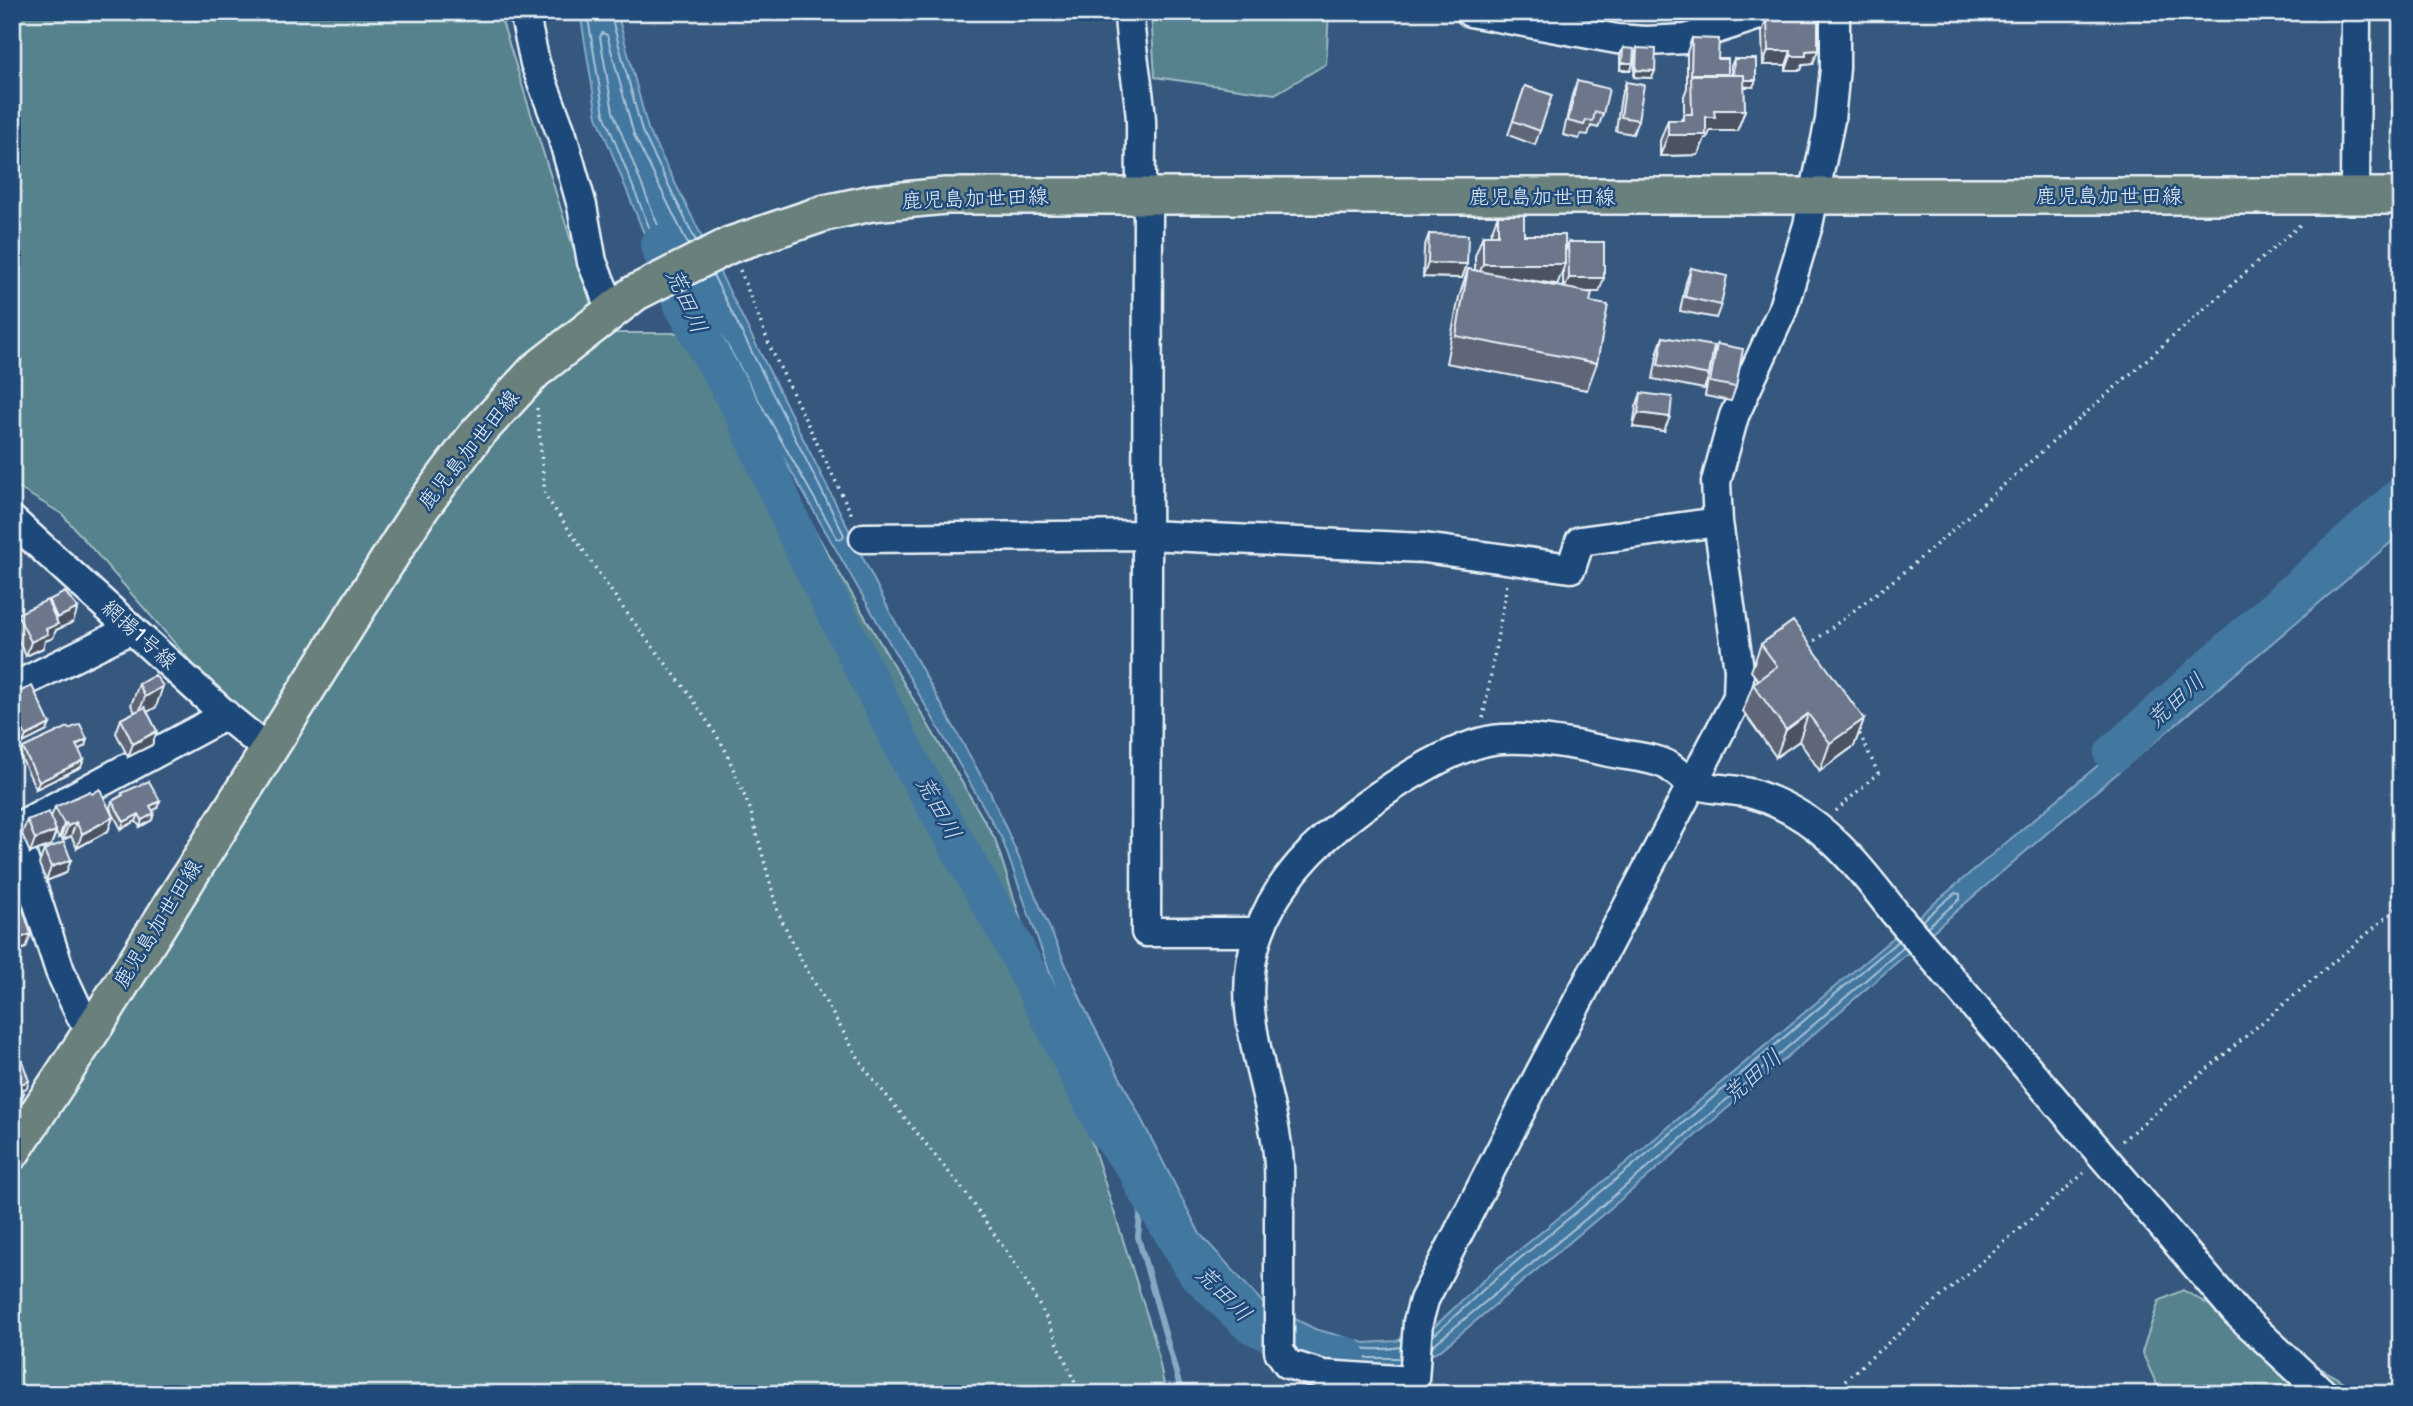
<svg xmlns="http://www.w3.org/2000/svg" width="2413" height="1406" font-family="'Balsamiq Sans','Klee One',sans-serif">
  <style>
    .green { fill: #54828c; stroke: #9ebac2; stroke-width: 2 }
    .water { fill: #4377a0; stroke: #85a8c3; stroke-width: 2 }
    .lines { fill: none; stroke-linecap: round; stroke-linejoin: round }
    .shore { stroke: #a6c0d5; stroke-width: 2 }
    .stream { stroke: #85a8c3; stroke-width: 6 }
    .river { stroke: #4377a0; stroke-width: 38 }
    .minor-casing { stroke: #e8f1f8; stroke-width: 33 }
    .major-casing { stroke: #e8f1f8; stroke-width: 40 }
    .path { stroke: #e8f1f8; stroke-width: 3.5; stroke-dasharray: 2 5; stroke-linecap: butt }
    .minor { stroke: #1f4a7a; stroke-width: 28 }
    .major { stroke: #6a807c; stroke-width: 35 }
    .wall { fill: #5e6678; stroke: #e8f1f8; stroke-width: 2; fill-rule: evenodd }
    .shaded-wall { fill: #4c5362; stroke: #e8f1f8; stroke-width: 2 }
    .building { fill: #6d778c; stroke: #e8f1f8; stroke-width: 2 }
    .labels { text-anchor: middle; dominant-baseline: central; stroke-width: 5; stroke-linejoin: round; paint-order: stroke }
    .street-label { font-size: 21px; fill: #e8f1f8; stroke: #1f4a7a }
    .water-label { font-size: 23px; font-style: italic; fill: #cfdfeb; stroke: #1f4a7a }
  </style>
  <rect width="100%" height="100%" fill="#36587f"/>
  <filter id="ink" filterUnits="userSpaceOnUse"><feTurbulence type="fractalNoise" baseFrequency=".0143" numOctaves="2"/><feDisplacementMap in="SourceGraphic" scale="14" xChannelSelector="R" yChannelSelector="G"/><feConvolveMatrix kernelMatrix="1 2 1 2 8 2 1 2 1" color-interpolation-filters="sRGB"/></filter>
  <g filter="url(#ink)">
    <path class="green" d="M12 12H499L600 333H699L995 839 1154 1337 1166 1394H12V1162L267 749 62 514 12 484Z
      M1151 12H1329L1326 64 1275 94 1155 77Z
      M2183 1290 2365 1394H2161L2142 1352 2159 1301Z"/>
    <path class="water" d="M580 12H617L648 129 890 612 991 794 1086 1011 1200 1234 1263 1303 1315 1329 1365 1343 1396 1341 1432 1329 1490 1274 1627 1162 2261 628 2401 506V534L2075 809 1644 1180 1441 1350 1398 1367 1355 1365 1314 1356 1253 1318 1184 1236 1067 1021 1002 839 721 349 645 236 597 116Z"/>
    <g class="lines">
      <path class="shore" d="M587 12 604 114 651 232 667 255
        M610 12 642 131 696 241
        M675 251 659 228 613 112 600 37 602 33 607 35 634 135 688 244
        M688 288 727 345 837 538 842 539 844 535 713 275
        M1922 921 1955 893 1960 894V899L1927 927
        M1295 1327C1327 1343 1364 1354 1400 1347
        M1295 1336 1317 1350 1356 1358H1400
        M1433 1336 1495 1279 1631 1167 1898 941
        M1432 1346 1639 1175 1904 947"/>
      <path class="stream" d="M1143 1184 1138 1237 1182 1394"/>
      <path class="river" d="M659 244 684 307 744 414 800 542 912 765 1012 942 1106 1129 1137 1170 1143 1184 1197 1273 1250 1324 1312 1352 1347 1356
        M2113 754 2401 496"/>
      <defs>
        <path id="minor" d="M524 12 535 63 562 135 582 206 592 262 612 310
          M1129 12C1130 49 1139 85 1141 121 1142 152 1137 184 1148 213L1146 932H1259
          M1470 12 1617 39 1646 41 1686 39 1768 12
          M2355 195 2356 12
          M12 520 229 718 267 749
          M864 538 1148 535 1424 548 1571 568 1580 541 1718 522
          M12 688 131 629
          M12 824 60 971 81 1016 97 1023
          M12 830 226 715
          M1412 1381 1323 1375 1288 1364 1279 1351C1279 1309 1279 1267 1279 1225 1279 1205 1280 1185 1279 1165 1274 1087 1231 1015 1258 935 1276 881 1318 840 1363 807 1397 782 1460 741 1502 739 1537 737 1575 744 1609 752 1627 756 1651 757 1667 765 1676 770 1683 779 1692 783 1710 791 1737 788 1756 795 1821 816 1855 862 1895 913L2236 1312 2324 1394
          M1413 1394 1418 1322 1424 1300 1540 1073 1738 697 1739 669 1718 522 1716 482 1734 416 1782 311 1808 225 1830 120 1835 68V12"/>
        <path id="major" d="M12 1152 97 1023 419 511 476 435 535 371 635 293 730 245 825 213 872 203 946 196H2401"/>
      </defs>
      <use href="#minor" class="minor-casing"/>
      <use href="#major" class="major-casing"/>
      <path class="path" d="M740 270 771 349 853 517
        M537 408 545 495 623 608 690 695 724 747 750 809 778 912 800 958 865 1069 965 1192 1018 1268 1047 1319 1080 1394
        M1809 645 1907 570 2300 225
        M1483 718 1507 584
        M1836 811 1878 773 1858 730
        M2122 1141 2401 905
        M1829 1394 2084 1173"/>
      <use href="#minor" class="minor"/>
      <use href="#major" class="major"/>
    </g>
    <path class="wall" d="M1767 18 1813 64 1803 65 1801 70H1786V65H1763L1762 32Z
      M1692 38 1718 59 1728 75H1731V66L1734 59 1753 87H1744L1745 110 1737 131H1710L1707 138H1705L1698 155 1660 156V141L1668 120H1681L1684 114V96L1687 88V52Z
      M1623 48 1631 70H1620V55Z
      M1637 48 1652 78 1634 77 1635 55Z
      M1577 81 1603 114 1598 128 1591 126 1588 135 1581 134 1579 139 1563 135 1572 95Z
      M1626 82 1638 120 1633 134 1616 131 1621 96Z
      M1525 86 1552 95 1535 145 1508 135Z
      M1498 215 1524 235 1565 252 1568 242 1599 292H1588L1590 302 1597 363 1587 390 1446 363 1459 297 1468 269 1475 271V256L1483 235H1490ZM1563 268V287L1555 286 1557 285Z
      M1429 234 1467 264 1462 278 1423 277 1424 248Z
      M1691 268 1721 305 1716 318 1680 311 1686 282Z
      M1663 337 1709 375 1704 389 1653 379 1658 351Z
      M1717 344 1736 387 1731 401 1705 396 1712 358Z
      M1641 393 1664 431 1633 427 1636 407Z
      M49 600 73 622 56 630 53 638 45 641 43 648 26 656 12 628 17 614 48 602Z
      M1761 644 1864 719 1854 746 1820 771 1799 741 1776 757 1743 711 1753 684 1758 680 1751 671Z
      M139 684 156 707 147 712 157 731 152 745 128 757 116 733 121 719 135 712 131 705Z
      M12 695 47 731 23 743 12 720Z
      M69 729 87 739 85 746 79 749 81 767 36 789 20 755 23 748Z
      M122 793 157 808 153 810 154 813 152 820 140 827 136 821 121 829 110 808 112 801 121 796Z
      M92 794 113 817 108 831 77 848 71 836 63 840 61 837 59 838 56 833 51 845 30 853 22 834 27 820 51 817 55 807Z
      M44 850 66 873 46 881 39 864Z"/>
    <path class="shaded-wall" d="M1818 50 1813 64 1803 65 1801 70H1786L1791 56 1806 51Z
      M1768 51H1791L1786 65H1763Z
      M1622 63H1633L1631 70H1620Z
      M1636 70 1655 71 1652 78 1634 77Z
      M1733 79 1756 80 1753 87 1731 86Z
      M1714 110H1745L1737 131H1710L1707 138H1705L1698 155 1660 156 1668 135 1706 117Z
      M1428 263 1467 264 1462 278 1423 277Z
      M1483 264H1565L1557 285H1475Z
      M1569 278H1604L1599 292H1563Z
      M1638 413 1670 417 1664 431 1633 427Z
      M78 608 73 622 56 630 53 638 45 641 43 648 26 656 31 642 46 629 54 625 57 618Z
      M163 686 156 707 137 718 145 697Z
      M1808 714 1799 741 1776 757 1786 730Z
      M1864 719 1854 746 1820 771 1830 743Z
      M50 724 47 731 23 743 26 736Z
      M157 731 152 745 128 757 133 744Z
      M87 739 85 746 74 752 76 745Z
      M84 760 81 767 36 789 39 782Z
      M160 801 157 808 148 813 150 806Z
      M154 813 152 820 140 827 142 820Z
      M139 814 136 821 121 829 124 822Z
      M113 817 108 831 77 848 82 834Z
      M76 822 71 836 63 840 68 826Z
      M66 823 61 837 59 838 64 824Z
      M56 831 51 845 30 853 35 839Z
      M71 860 66 873 46 881 51 867Z
      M31 934 26 948 12 953V941Z
      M29 1081 27 1088 18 1091 20 1084Z
      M24 1093 21 1100 12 1103V1097Z"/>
    <path class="building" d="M1767 18H1818V50L1806 51V56H1791V51H1768Z
      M1692 38 1719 39 1718 59H1728V74H1691Z
      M1623 48 1634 49 1633 63H1622Z
      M1637 48 1656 49 1655 71 1636 70Z
      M1734 59H1756V80H1744V75H1733Z
      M1691 75H1744L1745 110H1714L1715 117H1706V135H1668V120H1683V114H1692Z
      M1577 81 1609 89 1603 114 1595 112 1593 121 1586 120 1584 125 1568 121Z
      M1626 82 1644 85 1638 120 1621 117Z
      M1525 86 1552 95 1540 131 1513 121Z
      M1498 215H1524V235H1565V264H1483V235H1498Z
      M1429 234 1468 235 1467 264 1428 263Z
      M1568 242H1604V278H1569Z
      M1691 268 1727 276 1721 305 1685 297Z
      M1468 269 1592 293 1590 302 1608 305 1597 363 1456 336Z
      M1521 279 1556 284 1555 286Z
      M1663 337 1714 346 1709 375 1658 365Z
      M1717 344 1743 349 1736 387 1710 382Z
      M1641 393 1672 397 1670 417 1638 413Z
      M65 592 78 608 57 618 49 600Z
      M47 600 58 624 46 629 48 634 31 642 17 614Z
      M1793 621 1864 719 1830 743 1808 714 1786 730 1753 684 1777 666 1761 644Z
      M155 675 163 686 145 697 139 684Z
      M32 686 50 724 26 736 12 708V695Z
      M145 707 157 731 133 744 121 719Z
      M80 724 87 739 76 745 84 760 39 782 23 748 68 727 69 729Z
      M149 781 160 801 150 806 154 813 142 820 139 814 124 822 112 801 123 795 122 793Z
      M100 789 113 817 82 834 76 822 68 826 66 823 64 824 55 807 90 791 92 794Z
      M49 812 56 831 35 839 27 820Z
      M64 842 71 860 51 867 44 850Z
      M17 890 31 934 12 941V892Z
      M12 1032 29 1081 20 1084 24 1093 12 1097Z"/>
  </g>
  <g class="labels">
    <g class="street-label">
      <text x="2109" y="196">鹿児島加世田線</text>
      <text x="1542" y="197">鹿児島加世田線</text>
      <text transform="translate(975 199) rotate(-2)">鹿児島加世田線</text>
      <text transform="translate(469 450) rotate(-51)">鹿児島加世田線</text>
      <text transform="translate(139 635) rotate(42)">網揚1号線</text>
      <text transform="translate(158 924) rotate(-58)">鹿児島加世田線</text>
    </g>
    <g class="water-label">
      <text transform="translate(686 301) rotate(66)">荒田川</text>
      <text transform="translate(2176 701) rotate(-42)">荒田川</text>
      <text transform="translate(938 808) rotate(61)">荒田川</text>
      <text transform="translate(1753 1077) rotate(-41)">荒田川</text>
      <text transform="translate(1223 1294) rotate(45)">荒田川</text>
    </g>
  </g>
  <rect width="2413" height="1406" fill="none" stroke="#1f4a7a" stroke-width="42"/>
  <rect x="21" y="21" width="2371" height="1364" fill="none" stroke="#e8f1f8" stroke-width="2.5" filter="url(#ink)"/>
</svg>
